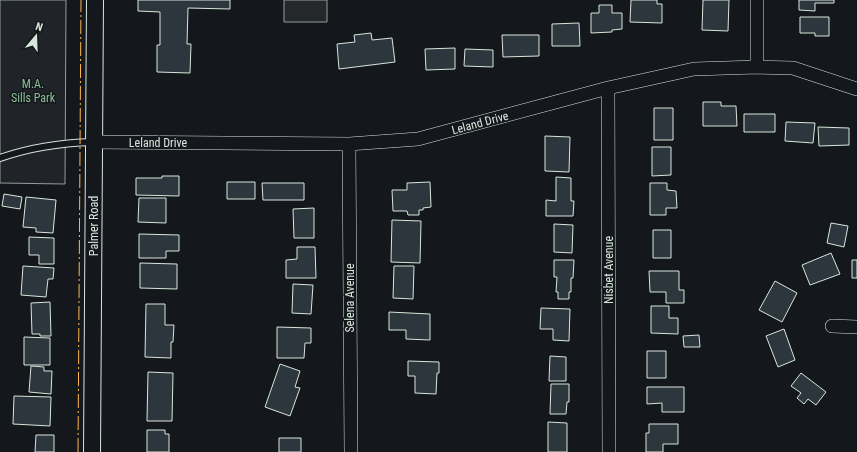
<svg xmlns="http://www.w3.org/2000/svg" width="857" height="452" font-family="'Roboto Condensed',sans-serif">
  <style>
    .green { fill: #202428; stroke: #939e99 }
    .parking { fill: #24282b; stroke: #939e99 }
    .building { fill: #2c363c; stroke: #d8e6dc }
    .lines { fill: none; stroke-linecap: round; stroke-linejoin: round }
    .service-casing { stroke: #d8e6dc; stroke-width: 8 }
    .minor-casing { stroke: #d8e6dc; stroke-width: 14 }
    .tertiary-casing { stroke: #d8e6dc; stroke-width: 18 }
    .service { stroke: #14181c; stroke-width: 6 }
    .minor { stroke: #14181c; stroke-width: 13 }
    .tertiary { stroke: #14181c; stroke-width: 16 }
    .power { stroke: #ffb74d; stroke-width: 1; stroke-dasharray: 14 3 2 3; stroke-linecap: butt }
    .labels { text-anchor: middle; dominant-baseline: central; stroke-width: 3; stroke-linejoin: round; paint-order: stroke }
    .park-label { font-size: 12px; fill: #8ac095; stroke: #14181c }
    .street-label { font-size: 12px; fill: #d8e6dc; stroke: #14181c }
  </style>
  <rect width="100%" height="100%" fill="#14181c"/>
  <path class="green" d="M0 0H66L65 184 0 183Z"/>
  <path class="parking" d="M284 0H327V22H284Z"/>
  <path class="building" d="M138 0H230V9L188 8 187 44H191L190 73 157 72V45H160V12L138 11Z
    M631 0H657V4H662V23L630 22Z
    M703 0H729L728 31 702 30Z
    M799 0H834V3H815V11L799 10Z
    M599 5H612V13H622V29L612 30V32L591 33V13H599Z
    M800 17H829V36H815V33H800Z
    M579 23 580 46H552V24Z
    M371 33 372 40 392 38 395 62 339 69 337 44 355 42 354 35Z
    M502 35H539V56L503 57Z
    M455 48V69L426 70 425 49Z
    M465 49 493 50V67L464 66Z
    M703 102H721V106H736L737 126H703Z
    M654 108H673V140H654Z
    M744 114H775V132H744Z
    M786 122 815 123 813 143 785 141Z
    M818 127 849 128V145L819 146Z
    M545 136 570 137 569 172 545 171Z
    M652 147H671V175L652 176Z
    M162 176H179V196L136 195V178H162Z
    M556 177 571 178V201H574L573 216H546V200L556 201Z
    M227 182H255V199H227Z
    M430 182 431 207 423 208V210H419V215H408L407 211H393L392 190H407V183Z
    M262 183H304V200H263Z
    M650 183H667V190L676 191 677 208H666V215H650Z
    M4 194 22 197 20 209 2 206Z
    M26 197 56 200 53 233 36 232V228L23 227Z
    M139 198H166V223L138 222Z
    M314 208V238H294L293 209Z
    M392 220 421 221 420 263 391 262Z
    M831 223 848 226 844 247 827 243Z
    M554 224 573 225 572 253 554 252Z
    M653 230H671V258H653Z
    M139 234 179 235V251H166V258H139Z
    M29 237 54 238V264H39V255H29Z
    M297 247H315L316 278H286V260L297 259Z
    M831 253 840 274 810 285 802 265Z
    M554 260H574L573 278H571V292H569V299H558V292H556L557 277H554Z
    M852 260H857V278H852Z
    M140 263 177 264V289L140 288Z
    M23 266 54 268 53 279H48L46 297 21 295Z
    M394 266H414L413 299 393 298Z
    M649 271H679V290H684V303H666V292H650Z
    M775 281 797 293 782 322 759 310Z
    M293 284 313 285 311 314 292 313Z
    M50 302 51 336H40V334H32L31 303Z
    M146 304H165V325H174L173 342H171V358L145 357Z
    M651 306H669V318H678V334L651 333Z
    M541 308 570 309 569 341 553 340V329H540Z
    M389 312 430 314V340L406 339V330H389Z
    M277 327 311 328V343H305L304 358H277Z
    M784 329 795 360 778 367 766 336Z
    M699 335 700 347H684L683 336Z
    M24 337 50 338V365H24Z
    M647 351H666V378H647Z
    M550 356 566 357V381H549Z
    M408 361 439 362V373H437L436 394 415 393V376H408Z
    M280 364 300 371 295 387 300 388 290 416 265 407Z
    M31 366 44 367V371H52L51 394 29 392Z
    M148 372 173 373 172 421H147Z
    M801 373 826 392 816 405 808 399 804 404 797 398 801 393 791 386Z
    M551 384H569V402H567L566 414H550Z
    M647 387H684V412H662V403L647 404Z
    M14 396 51 397 50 426 13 424Z
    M548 422 567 423V452H548Z
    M649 424H678V444H663V452H646V433H649Z
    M147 430H165V434H169V452H147Z
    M36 435H54V452H35Z
    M279 438H301V452H279Z"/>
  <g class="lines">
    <defs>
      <path id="service" d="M0 158C31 147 60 143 93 142"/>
      <path id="minor" d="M757 67V0
        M608 88 609 452
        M94 142 349 144 418 139 608 88 694 69 757 67 793 68 857 89
        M349 144 351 452
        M832 326 857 327"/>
      <path id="tertiary" d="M92 452 95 0"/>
    </defs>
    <use href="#service" class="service-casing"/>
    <use href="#minor" class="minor-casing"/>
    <use href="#tertiary" class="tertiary-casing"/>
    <use href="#service" class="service"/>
    <use href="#minor" class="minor"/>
    <use href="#tertiary" class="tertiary"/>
    <path class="power" d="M78 452 81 0"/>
  </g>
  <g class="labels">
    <g class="park-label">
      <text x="33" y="84">M.A.<tspan x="33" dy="14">Sills Park</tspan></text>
    </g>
    <g class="street-label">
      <text transform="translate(480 123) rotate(-15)">Leland Drive</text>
      <text x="158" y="143">Leland Drive</text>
      <text transform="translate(94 226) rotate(-90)">Palmer Road</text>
      <text transform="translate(609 270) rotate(-90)">Nisbet Avenue</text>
      <text transform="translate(350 298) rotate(-90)">Selena Avenue</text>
    </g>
  </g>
  <g transform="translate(36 36) rotate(19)" stroke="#14181c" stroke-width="3" paint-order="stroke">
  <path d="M0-3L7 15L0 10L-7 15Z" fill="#d8e6dc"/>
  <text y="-6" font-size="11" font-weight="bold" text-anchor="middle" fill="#d8e6dc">N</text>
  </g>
</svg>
